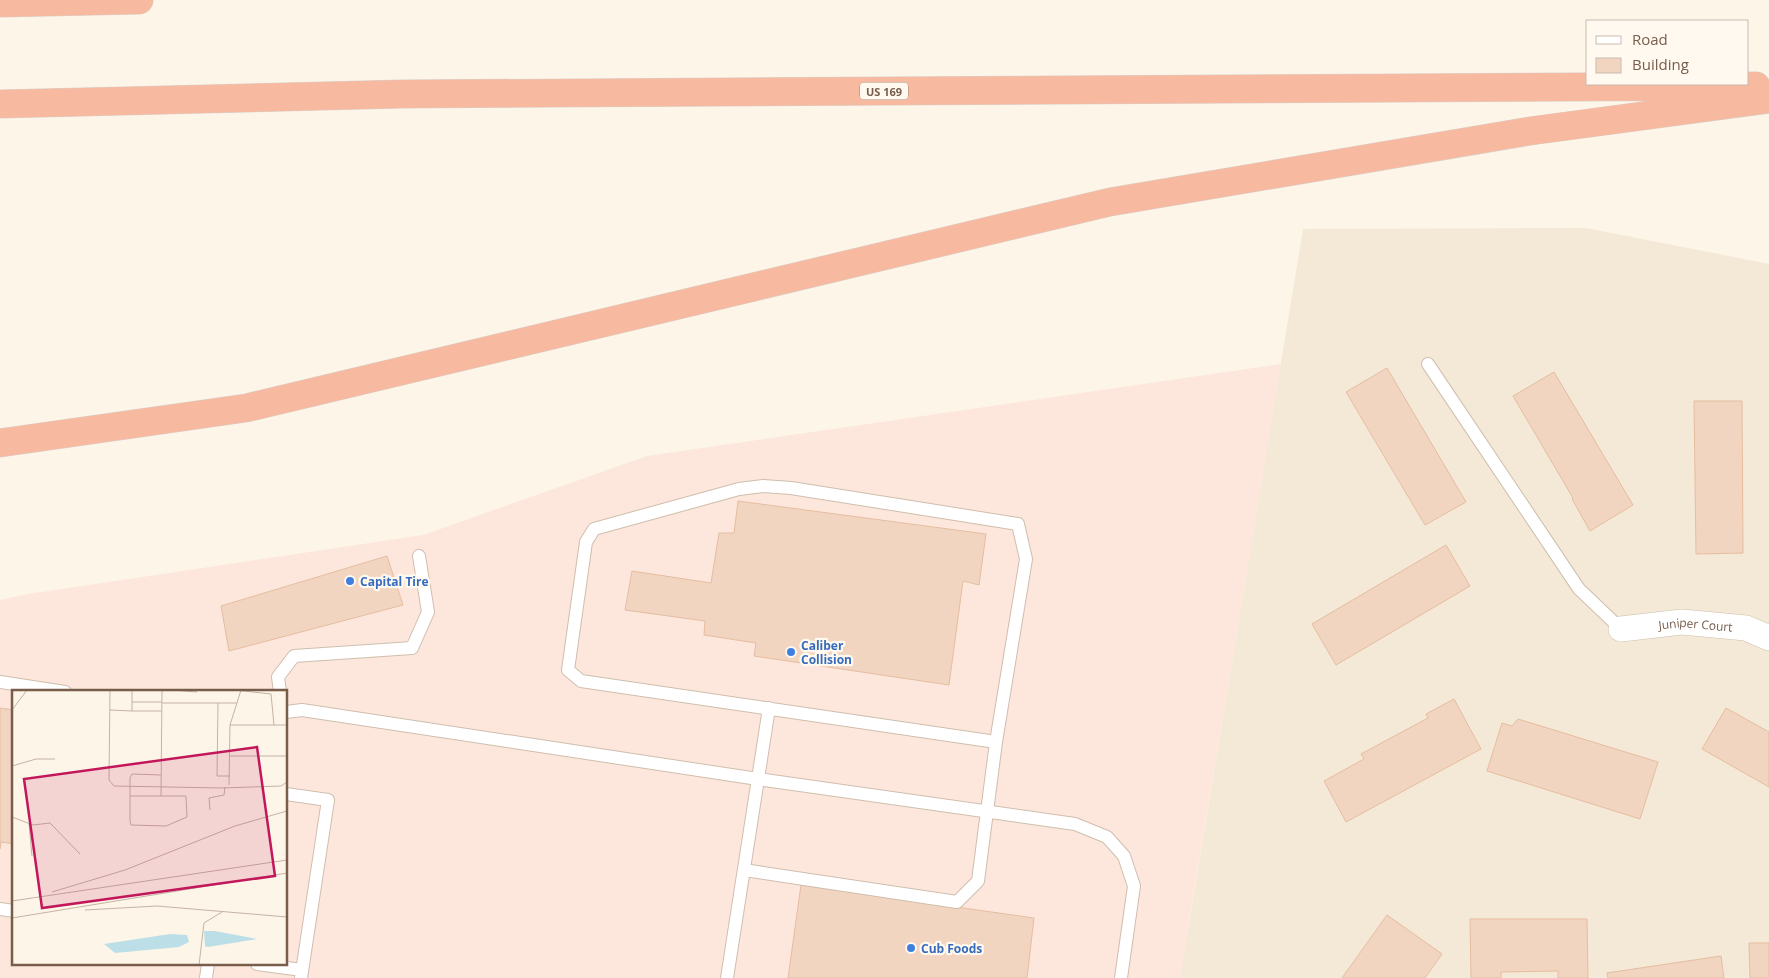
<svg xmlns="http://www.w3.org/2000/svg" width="1769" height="978" font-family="'Open Sans',sans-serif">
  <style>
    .residential { fill: #f4e8d6 }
    .commercial { fill: #fde7dc; fill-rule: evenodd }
    .building { fill: #f2d5c0; stroke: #e5bda0 }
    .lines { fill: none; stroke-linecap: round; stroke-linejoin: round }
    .service-casing { stroke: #cfbead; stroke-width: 14 }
    .minor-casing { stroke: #cfbead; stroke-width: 26 }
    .motorway-casing { stroke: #d9d2cd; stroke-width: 29 }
    .service { stroke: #fff; stroke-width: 12 }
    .minor { stroke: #fff; stroke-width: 25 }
    .motorway { stroke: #f7b99f; stroke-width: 28 }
    .shop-dot { fill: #3f7fe0; stroke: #fff9ef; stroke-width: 2 }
    .labels { text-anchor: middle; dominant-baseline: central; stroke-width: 4.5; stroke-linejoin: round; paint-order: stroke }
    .shield { fill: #fff9ef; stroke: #a08c7c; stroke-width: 1 }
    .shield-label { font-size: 11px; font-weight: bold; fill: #785d4b }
    .shop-label { font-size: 12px; font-weight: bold; fill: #366cbe; stroke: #fff9ef; text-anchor: start }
    .street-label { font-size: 12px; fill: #785d4b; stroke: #fff9ef }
    .inset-road { fill: none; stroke: #c4b3a4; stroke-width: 1 }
    .view { fill: #c2185b; fill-opacity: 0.15; stroke: #c2185b; stroke-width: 2.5 }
    .inset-edge { fill: none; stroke: #785d4b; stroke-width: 2.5 }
  </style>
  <rect width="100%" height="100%" fill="#fdf5e8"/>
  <path class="residential" d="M1586 228 1769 264V978H1180L1303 229Z"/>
  <path class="commercial" d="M1281 364 1188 927 1181 978H0V600L28 594 423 535 647 456ZM14 692H286V964H14Z"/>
  <path class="building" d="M1387 368 1466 502 1425 525 1346 392Z
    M1554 372 1633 505 1590 531 1572 499 1573 498 1513 396Z
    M1694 401H1742L1743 553 1696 554Z
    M738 501 986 534 979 585 963 581 949 685 754 656 756 643 704 635 705 621 625 610 632 571 711 583 719 533H734Z
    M1446 545 1470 586 1336 665 1312 624Z
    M387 556 403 605 229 651 221 606Z
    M1454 699 1481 749 1346 822 1324 781 1364 759 1361 754 1428 718 1426 714Z
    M0 708 14 710V844L1 842 0 849Z
    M1726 708 1769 732V787L1702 749Z
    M1518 719 1658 762 1640 819 1487 771 1502 723 1512 726Z
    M801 885 1034 918 1027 978H788Z
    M1387 915 1442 954 1425 978H1342Z
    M1470 919H1587L1588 978H1558V971L1501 972V978H1471Z
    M1749 943H1769V978H1750Z
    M1721 956 1724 978H1608L1607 973Z"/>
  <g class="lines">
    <defs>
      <path id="service" d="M1428 364 1579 589 1621 629
        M0 682 65 692
        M280 692 278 677 294 656 412 648 428 612 419 556
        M286 712 302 710 758 779 1075 824 1107 837 1124 856 1134 886 1121 978
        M286 794 328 800 301 978
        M744 870 957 902 978 881 996 742 1026 559 1018 524 791 488 763 486 739 489 594 529 586 542 568 670 581 681 996 742
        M0 909 14 911
        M257 964 302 970
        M206 978 208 964
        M727 978 769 708"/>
      <g id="minor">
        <path id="s1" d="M1621 629 1682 622 1746 628 1769 638"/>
      </g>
      <path id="motorway" d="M0 3 139 0
        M0 104 402 94 1756 86
        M0 443 246 408 1110 202 1530 131 1769 99"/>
    </defs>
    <use href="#service" class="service-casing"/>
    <use href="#minor" class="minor-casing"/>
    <use href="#motorway" class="motorway-casing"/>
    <use href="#service" class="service"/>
    <use href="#minor" class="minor"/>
    <use href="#motorway" class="motorway"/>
  </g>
  <g class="shop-dot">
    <circle cx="350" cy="581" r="5"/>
    <circle cx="791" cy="652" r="5"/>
    <circle cx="911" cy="948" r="5"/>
  </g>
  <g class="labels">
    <rect class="shield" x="860" y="82.5" width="48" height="17" rx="4"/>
    <g class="shield-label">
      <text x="884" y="91">US 169</text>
    </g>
    <g class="shop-label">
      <text x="360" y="581">Capital Tire</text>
      <text x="801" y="645">Caliber<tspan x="801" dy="14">Collision</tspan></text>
      <text x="921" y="948">Cub Foods</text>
    </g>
    <g class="street-label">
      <text stroke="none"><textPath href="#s1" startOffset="75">Juniper Court</textPath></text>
    </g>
  </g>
  <g transform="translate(12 690)">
    <rect width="275" height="275" fill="#fdf5e8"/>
    <path d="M192 241H203L245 249 196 257 193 256ZM158 244 175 245 177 252 167 257 103 263 92 254Z" fill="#bcdfe7"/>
    <path class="inset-road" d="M98 0 97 90 102 96 210 98 269 96 275 92M160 0 185 2M223 0 259 4 262 35M120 12H150M150 13H225M206 13 205 86H218M0 20 15 0M98 20 120 21V0M120 21H150M218 35H275M218 66H275M0 76 24 69H43M217 95 218 35 229 0M118 106H174L175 127 154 136 119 135 118 131V88L120 84 149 85M149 106 150 0M198 120 197 108 212 105 213 97M0 127 21 135 38 133 68 164M17 134 20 166M40 202 113 180 223 136 275 121M0 211 275 170M73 220 145 216 275 227M0 228 275 183M187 275 192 233 210 222"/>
    <path class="view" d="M245 57 263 186 30 218 12 89Z"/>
    <rect width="275" height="275" class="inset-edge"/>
  </g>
  <rect x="1586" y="20" width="162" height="65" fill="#fff9ef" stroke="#c9bbad"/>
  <rect x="1596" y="36" width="25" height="8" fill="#ffffff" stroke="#c9bbad"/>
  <text x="1632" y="45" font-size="15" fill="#785d4b">Road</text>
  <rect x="1596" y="58" width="25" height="15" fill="#f2d5c0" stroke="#c9bbad"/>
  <text x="1632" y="70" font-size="15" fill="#785d4b">Building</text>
</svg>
